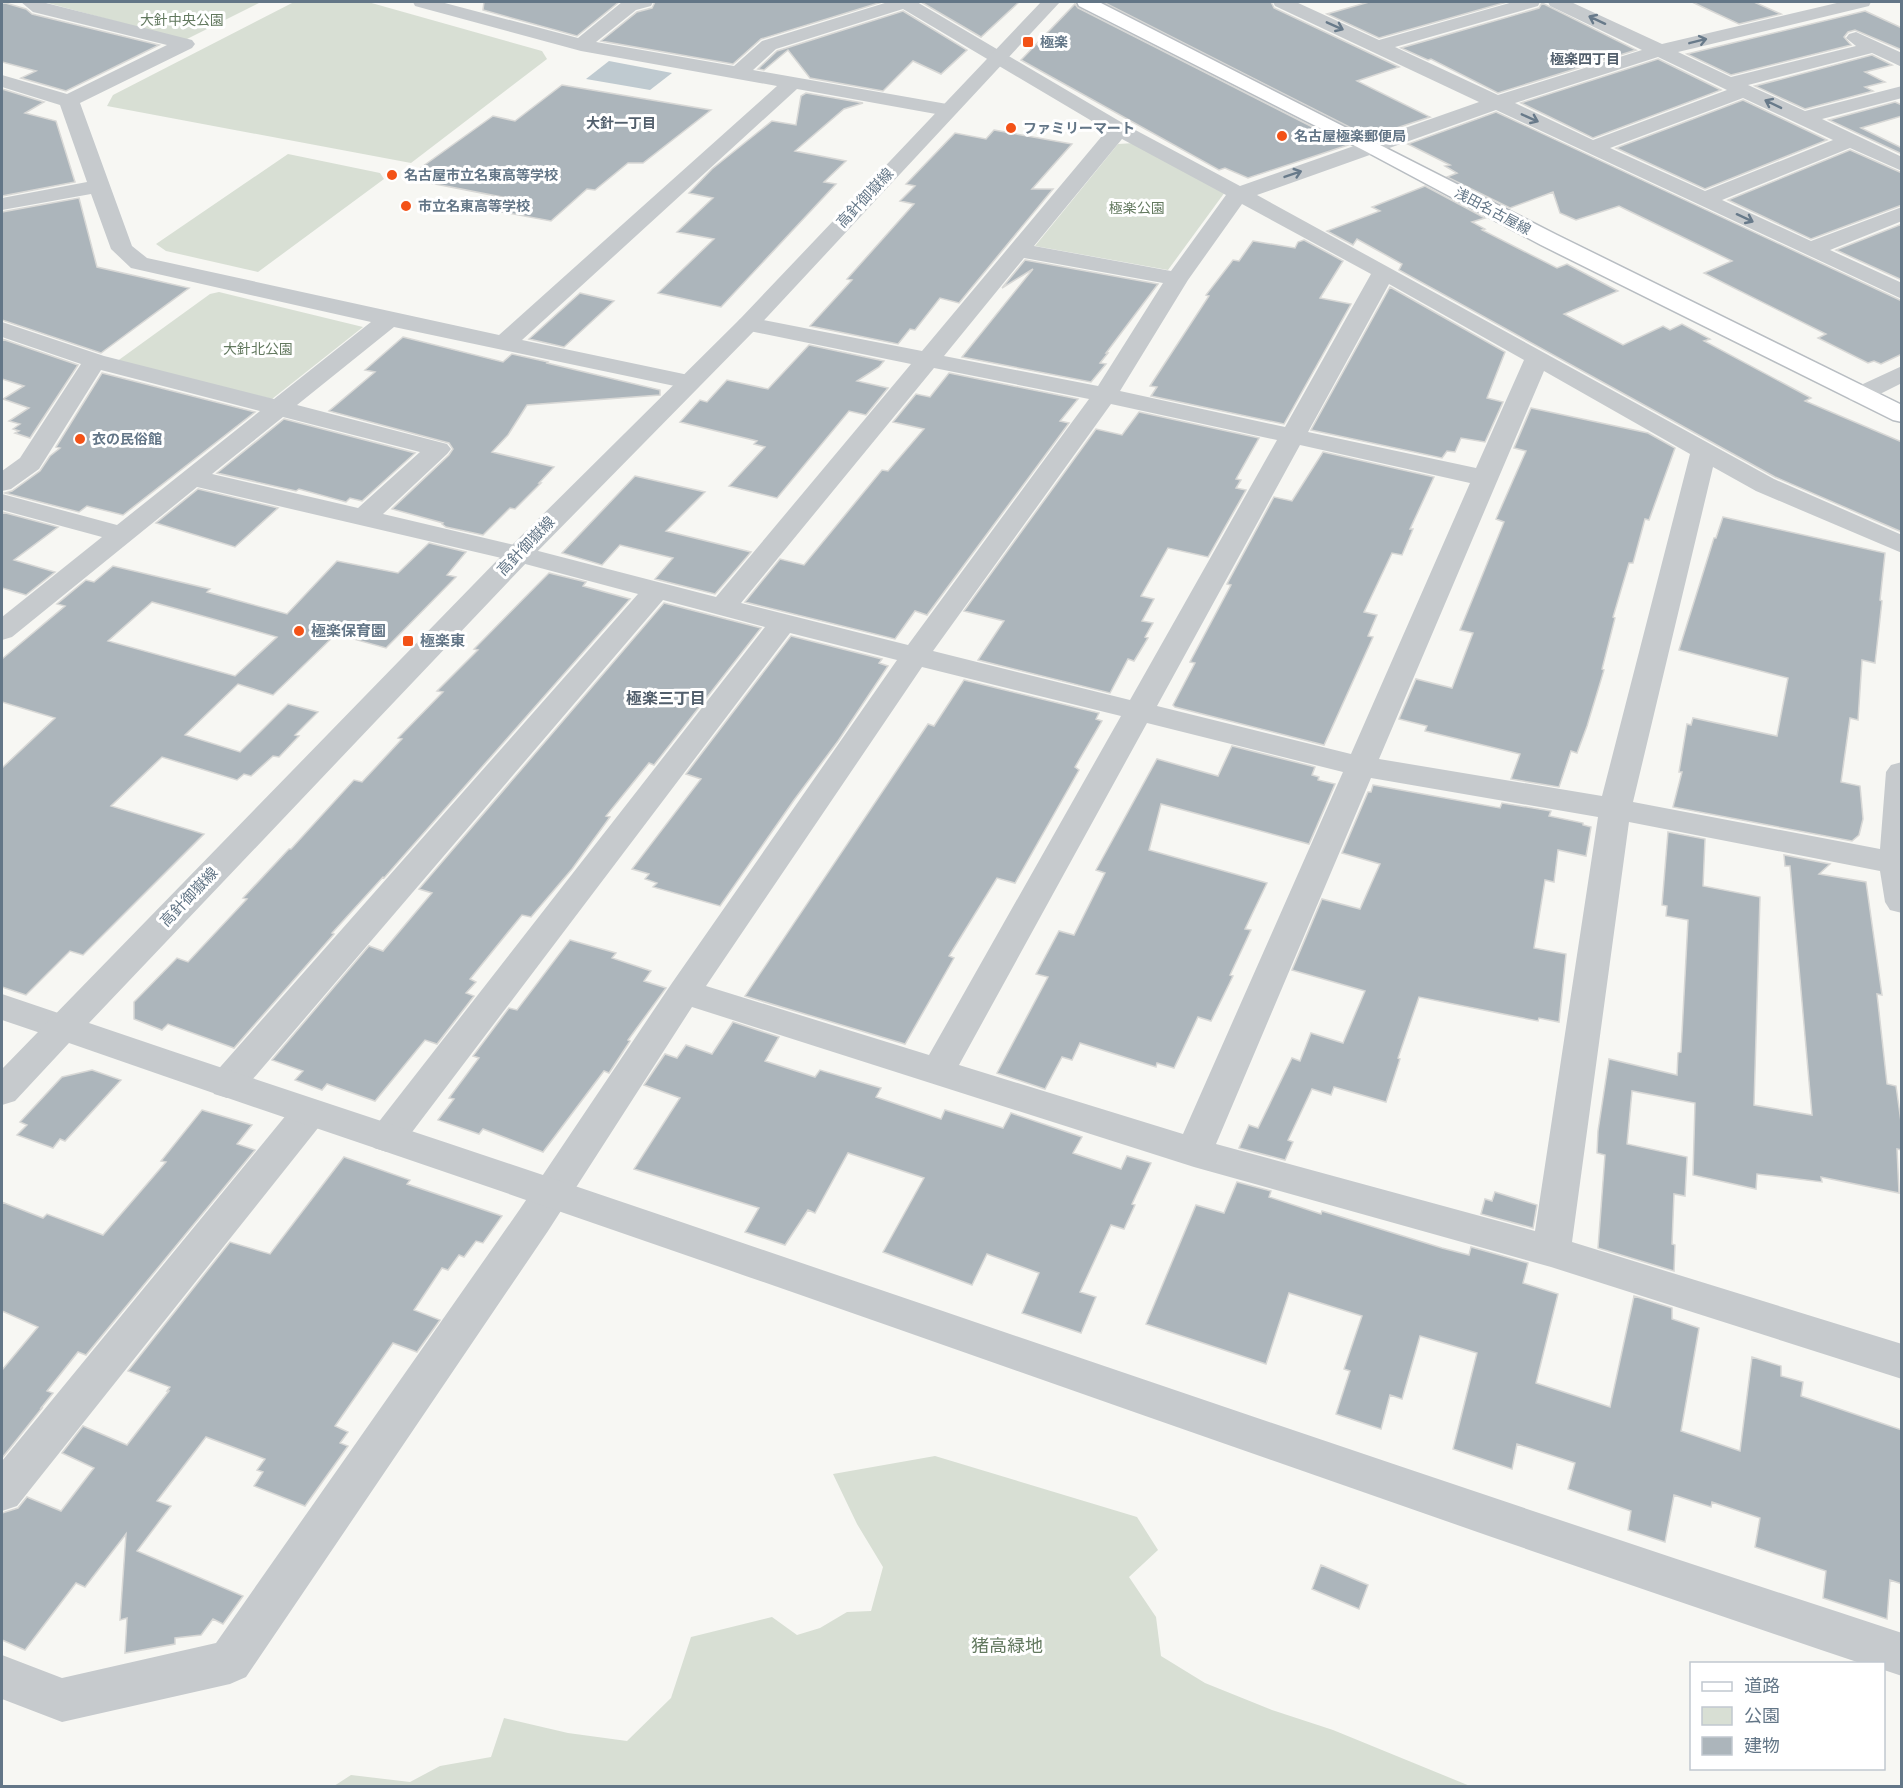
<svg xmlns="http://www.w3.org/2000/svg" width="1903" height="1788" font-family="'Roboto Condensed','Noto Sans JP',sans-serif">
  <style>
    .green { fill: #d8dfd4 }
    .water { fill: #bfcad0 }
    .building { fill: #acb5bb; stroke: #d8d8d6; stroke-width: 1.5; fill-rule: evenodd }
    .lines { fill: none; stroke-linecap: round; stroke-linejoin: round }
    .secondary-casing { stroke: #b8bdc2; stroke-width: 3 }
    .minor { fill: #c6cacd; fill-rule: evenodd }
    .tertiary { fill: #c6cacd; fill-rule: evenodd }
    .secondary { fill: #fff; fill-rule: evenodd }
    .oneway { stroke: #687a8a }
    .poi-dot { fill: #f35217; stroke: #fff; stroke-width: 2 }
    .labels { text-anchor: middle; dominant-baseline: central; stroke-width: 6; stroke-linejoin: round; paint-order: stroke }
    .far-park-label { font-size: 14px; fill: #63795f; stroke: #fff }
    .far-poi-label { font-size: 14px; font-weight: bold; fill: #637687; stroke: #fff; text-anchor: start }
    .far-neighbourhood-label { font-size: 14px; font-weight: bold; fill: #525f6c; stroke: #fff }
    .far-street-label { font-size: 14px; fill: #637687; stroke: #fff }
    .street-label { font-size: 15px; fill: #637687; stroke: #fff }
    .poi-label { font-size: 15px; font-weight: bold; fill: #637687; stroke: #fff; text-anchor: start }
    .neighbourhood-label { font-size: 16px; font-weight: bold; fill: #525f6c; stroke: #fff }
    .near-park-label { font-size: 18px; fill: #63795f; stroke: #fff }
  </style>
  <rect width="100%" height="100%" fill="#f7f7f3"/>
  <path class="green" d="M44 2H261L185 40Z
    M294 2H368L542 51 547 59 411 163 107 106 113 95Z
    M1134 143 1225 192 1168 270 1035 246 1118 144Z
    M288 154 380 173 384 179 258 272 166 251 156 244Z
    M219 292 363 327 272 399 116 362 210 294Z
    M935 1456 1137 1517 1158 1550 1129 1577 1156 1617 1161 1656 1205 1683 1272 1710 1333 1730 1470 1786H334L351 1775 410 1782 440 1766 491 1757 504 1718 568 1733 627 1741 671 1698 691 1637 772 1617 797 1635 820 1628 847 1612 871 1611 883 1567 857 1524 833 1474Z"/>
  <path class="water" d="M609 61 672 73 650 90 586 79Z"/>
  <path class="building" d="M2 2 26 9 32 14 159 45 66 91 21 78 36 71 2 62Z
    M484 2H619L577 36 483 10Z
    M655 2H882L761 39 733 64 601 41 637 12 652 8Z
    M921 2H1019L981 37Z
    M1103 2H1271L1274 8 1399 67 1357 81 1430 117 1369 137Z
    M1369 2H1507L1379 38 1327 14Z
    M1692 2H1754L1781 14 1739 24Z
    M1542 3 1636 50 1498 93 1431 59 1428 60 1401 48 1539 8Z
    M1075 4 1078 8 1348 145 1248 178 1225 168 1219 170 1021 60Z
    M903 11 967 50 941 74 913 61 883 91 810 78 788 50 764 70 758 69 777 51Z
    M1865 11 1902 28V50L1855 30 1848 32 1844 37 1851 45 1731 75 1687 54Z
    M1872 55 1892 65 1865 72 1885 82 1865 87 1873 91 1805 109 1755 86Z
    M1658 59 1721 90 1593 138 1521 103Z
    M562 85 711 110 643 163H628L595 190 587 189 551 221 502 212 517 200 420 181 426 176 412 174 493 116 515 121Z
    M2 89 44 102 25 113 56 121 75 182 2 196Z
    M806 93 863 103 844 109 795 151 846 161 824 182 836 184 721 307 658 293 714 239 677 232 713 198 689 193 712 169 772 121 796 125 801 96Z
    M1743 100 1827 140 1705 189 1616 148Z
    M1895 102 1902 105V116L1861 128 1902 148V154L1829 120Z
    M1496 112 1902 301V354L1881 364 1874 361 1868 363 1818 338 1826 334 1704 273 1732 261 1627 210 1619 206 1576 220 1560 213 1553 192 1510 208 1447 177 1457 173 1445 166 1450 165 1408 144Z
    M994 130 1072 144 1032 189H1053L959 303 940 298 915 330 910 329 898 344 810 326 852 280 847 279 914 204 900 201 915 186 906 184 955 133 986 139Z
    M1850 150 1902 173V205L1811 239 1728 200Z
    M1425 186 1485 218 1472 222 1485 229 1482 230 1557 268 1567 264 1618 291 1564 314 1623 345 1663 326 1670 330 1682 324 1710 339 1704 341 1811 398 1805 401 1902 442V532L1775 477 1399 270 1402 264 1357 239 1353 245 1327 231 1380 211 1372 207Z
    M79 198 97 267 189 288 101 353 2 320V212Z
    M1902 224V280L1836 250Z
    M1304 240 1343 261 1320 298 1351 304 1284 424 1151 396 1157 387 1150 386 1209 296 1206 295 1233 260 1239 261 1253 241 1295 248 1298 242Z
    M1025 260 1158 284 1106 353H1108L1100 363 1106 364 1091 382 962 357 1033 269 1002 288Z
    M1390 287 1505 352 1487 398 1503 402 1485 442 1461 438 1455 452 1447 451 1442 458 1311 430Z
    M580 293 614 301 564 347 529 339Z
    M403 337 503 362 512 354 548 362 547 363 660 390V395L527 405 508 435 492 452 554 467 539 483H541L515 509 510 508 483 535 446 527 442 524 443 523 392 509 449 455 453 449 449 443 329 411 375 372 365 370Z
    M2 339 78 365 30 438 15 433 19 431 13 429 20 424 9 421 29 408 3 399 24 386 2 379Z
    M809 345 884 361 879 367 857 381 888 388 866 415 849 411 777 498 729 486 765 447 754 444 757 441 680 422 700 400 707 402 727 380 768 389Z
    M102 373 255 412 123 515 87 506 79 512 5 493 12 491 40 471 50 456 60 448 56 447Z
    M949 373 1078 399 1060 421 1069 423 927 615 915 611 895 639 745 602 780 559 804 565 882 470 888 471 924 429 893 422 916 394 930 397Z
    M1531 408 1648 433 1675 448 1649 520 1645 519 1633 563H1629L1613 617 1615 618 1602 669 1604 670 1587 726 1577 753 1571 751 1559 787 1511 779 1520 754 1425 731 1427 726 1399 719 1416 679 1452 688 1473 633 1460 630 1504 522 1496 519 1526 451 1514 448Z
    M1139 412 1259 438 1236 479 1241 480 1236 488 1246 490 1208 557 1168 548 1141 596 1154 599 1142 621 1153 623 1145 637 1148 638 1134 661 1128 659 1110 693 978 660 1004 621 964 611 1096 429 1122 435Z
    M284 419 415 453 362 501 350 498 346 502 299 489 296 491 217 473Z
    M1323 452 1434 477 1410 529H1413L1402 555 1392 553 1364 612 1377 615 1368 636 1373 637 1324 745 1175 707 1173 705 1195 663 1190 662 1231 585 1227 584 1274 497 1292 501Z
    M635 476 705 492 666 531 751 552 715 594 655 579 673 558 620 545 602 565 562 553Z
    M198 489 278 508 235 547 156 523Z
    M2 512 58 527 14 560 55 572 26 595 2 588Z
    M1723 517 1885 553 1880 600 1882 601 1875 663 1862 660 1858 720 1850 718 1841 782 1860 786 1863 819 1859 835 1852 841 1673 807 1682 772H1679L1687 724 1691 725 1693 718 1777 736 1788 678 1679 650 1714 538H1716Z
    M429 543 466 552 447 575 456 577 386 648 336 634 273 695 238 684 185 735 240 752 288 704 318 712 295 735 299 736 279 757 273 756 251 776 244 774 237 780 162 757 111 806 204 834 83 955 70 951 26 995 2 987V768L55 718 2 702V659L65 606 57 604 86 580 94 582 113 566 210 589 207 592 287 614 337 561 398 573ZM152 602 185 611 277 637 235 676 108 641Z
    M549 573 586 582 583 586 630 599 384 878 383 877 332 933 334 934 234 1048 168 1024 162 1030 134 1019V1002L177 958 188 962 247 899 243 898 289 849H291L354 780 362 782 402 739 398 738 443 692 437 691 478 650 474 649Z
    M664 603 761 628 654 765 649 763 606 816 610 817 572 869 531 917 522 915 470 979 476 982 466 993 474 996 437 1044 425 1040 375 1101 327 1084 322 1090 295 1080 303 1071 272 1060 369 946 383 951 432 893 419 889Z
    M791 636 882 659 879 663 888 666 838 741 794 800 720 906 653 887 657 883 645 879 649 874 632 869 701 779 686 774Z
    M964 680 1099 713 1096 719 1102 721 1075 767 1079 770 1015 883 997 878 949 956 954 958 905 1044 745 996 928 724 934 726Z
    M1232 746 1315 767 1312 775 1319 777 1318 780 1335 784 1309 844 1161 804 1149 850 1267 883 1245 929 1251 930 1230 975 1233 976 1211 1021 1198 1017 1174 1068 1157 1063 1156 1067 1080 1043 1072 1060 1062 1057 1045 1089 997 1073 1048 977 1036 974 1059 931 1074 935 1105 873 1096 870 1157 759 1218 776Z
    M1373 785 1500 808 1502 803 1551 811 1549 816 1583 823V825L1591 827 1586 856 1558 850 1554 882 1545 880 1534 948 1566 954 1559 1022 1539 1018 1538 1021 1419 997 1398 1058 1400 1059 1386 1102 1334 1087 1331 1095 1312 1089 1288 1140 1293 1142 1285 1160 1239 1148 1249 1125 1258 1128 1292 1058 1300 1061 1311 1033 1343 1043 1365 991 1292 970 1322 899 1360 909 1380 864 1342 853 1368 792H1371Z
    M1668 832 1705 839 1703 886 1760 897 1754 1105 1812 1115 1790 866H1785L1784 855 1830 864 1819 874 1866 882 1882 995 1877 994 1887 1084 1896 1086 1902 1129V1150L1897 1149 1899 1193 1821 1177 1822 1182 1757 1174 1756 1189 1693 1175 1695 1103 1632 1091 1627 1144 1687 1157 1685 1196 1674 1194 1672 1244 1675 1245 1674 1271 1598 1248 1605 1155 1597 1153 1598 1131 1609 1059 1677 1075 1678 1053 1681 1052 1688 920 1666 916 1667 906 1662 905Z
    M570 940 616 953 612 958 651 971 644 981 666 988 628 1040 630 1041 609 1073 604 1071 543 1152 483 1129 479 1134 438 1120 454 1099 449 1098 479 1058 473 1056 509 1008 517 1010Z
    M733 1022 779 1037 765 1061 815 1077 820 1070 881 1088 876 1097 941 1119 945 1110 1003 1128 1011 1113 1082 1137 1073 1153 1121 1169 1127 1156 1151 1163 1132 1204 1135 1205 1124 1229 1111 1225 1080 1292 1096 1297 1081 1333 1022 1313 1039 1273 987 1254 972 1285 883 1252 924 1178 848 1153 815 1213 808 1210 785 1245 745 1232 759 1208 634 1169 680 1098 644 1085 665 1054 677 1058 686 1045 712 1054Z
    M92 1070 121 1080 65 1141 60 1139 53 1148 17 1135 27 1125 20 1122 62 1077Z
    M202 1110 252 1125 237 1144 255 1150 86 1355 78 1352 47 1391 53 1393 41 1408H42L2 1458V1370L38 1327 2 1311V1202L43 1218 47 1214 103 1235 166 1162 161 1161Z
    M344 1157 410 1180 407 1184 502 1216 483 1243 476 1241 464 1257 459 1255 448 1270 442 1268 414 1310 440 1320 417 1352 393 1343 335 1426 348 1432 340 1443 348 1446 305 1506 254 1486 263 1472 257 1470 265 1459 206 1437 157 1501 171 1506 137 1551 243 1596 223 1624 213 1619 201 1635 175 1638V1644L125 1653 127 1618 120 1620 126 1534 85 1587 76 1583 25 1650 2 1640V1513L18 1508 27 1497 61 1511 94 1468 62 1453 83 1426 127 1445 169 1391H167L170 1387 128 1371 230 1242 270 1254Z
    M1237 1182 1271 1191 1269 1197 1321 1214 1322 1211 1442 1248 1469 1255 1471 1247 1528 1263 1523 1283 1558 1294 1536 1383 1610 1407 1634 1296 1672 1308V1319L1699 1328 1681 1431 1740 1451 1752 1357 1781 1366V1376L1803 1382 1801 1396 1902 1430V1584L1890 1580 1887 1619 1823 1598 1826 1571 1755 1547 1760 1518 1712 1502 1711 1507 1674 1495 1665 1542 1628 1530 1631 1511 1568 1489 1575 1463 1517 1444 1512 1469 1453 1449 1477 1353 1420 1336 1402 1399 1390 1395 1381 1429 1336 1414 1350 1371 1344 1369 1362 1316 1289 1293 1266 1364 1146 1324 1196 1205 1224 1213Z
    M1495 1192 1537 1205 1533 1228 1481 1214 1485 1199 1492 1201Z
    M1321 1565 1368 1585 1359 1609 1312 1589Z"/>
  <g class="lines">
    <defs>
      <path id="secondary" d="M1077 2H1099L1557 235 1902 405V422L1893 420 1541 245 1365 151 1079 6Z"/>
    </defs>
    <use href="#secondary" class="secondary-casing"/>
    <path class="minor" d="M21 2H42L192 40 195 44 192 48 80 103 132 246 147 258 499 335 777 86 581 51 415 6 413 2H441L578 38 622 2H653L651 6 636 10 596 42 734 66 762 41 888 2H917L1126 125 1240 186 1479 102 1275 6 1273 2H1296L1379 40 1513 2H1540L1538 6 1395 47 1498 95 1642 50 1550 6 1548 2H1571L1662 44 1841 2H1871L1869 6 1678 52 1731 77 1856 46 1846 38 1849 34 1856 32 1902 53V67L1872 53 1748 85 1805 111 1902 86V98L1822 119 1902 157V171L1850 148 1722 200 1811 241 1902 207V221L1830 250 1902 283V299L1496 110 1257 195 1774 479 1902 535V553L1756 491 1713 467 1633 802 1880 849 1886 772 1891 765 1902 762V913L1890 910 1885 902 1880 871 1629 822 1572 1242 1902 1344V1379L1551 1267 1194 1167 692 1007 548 1231 246 1677 230 1684 62 1722 2 1699V1655L62 1678 216 1643 520 1209 672 983 897 660 790 633 400 1148 387 1152 374 1148 369 1138 374 1128 765 627 663 600 240 1094 227 1098 214 1094 209 1084 214 1074 638 594 514 561 197 487 12 637 2 640V617L102 537 2 510V494L117 525 260 411 101 370 39 469 11 489 2 491V471L20 458 81 364 2 337V322L104 356 274 399 371 322 131 268 111 249 91 194 2 210V198L87 182 60 105 2 87V75L67 94 167 45 33 12ZM903 9 1107 130 922 351 748 317 740 319 736 324 740 329 911 364 716 597 519 546 383 514 447 454 451 449 447 444 297 405 394 327 689 389 698 387 701 382 698 377 522 340 797 89 947 116 954 114 957 110 954 106 947 104 753 70 776 49ZM1658 57 1727 90 1593 140 1515 103ZM1743 98 1833 140 1705 191 1610 148ZM1122 139 1226 195 1171 271 1034 246ZM1242 204 1371 274 1285 427 1120 391 1188 280ZM1024 258 1163 283 1098 386 944 356ZM1389 284 1524 360 1476 468 1308 432ZM934 368 1089 399 908 645 741 603ZM1544 371 1690 454 1602 796 1379 759ZM1111 404 1277 440 1130 700 933 651ZM283 417 420 452 358 508 212 474ZM1300 445 1470 483 1351 754 1157 706ZM922 667 1121 716 929 1055 706 986ZM1147 723 1343 772 1183 1134 959 1065ZM1371 778 1598 817 1535 1231 1216 1144Z
      M1902 366V383L1868 400 1859 402 1850 400 1847 395 1850 390Z
      M2 994 76 1019 82 1028 76 1037 64 1041 2 1020Z
      M309 1099 322 1103 327 1113 322 1123 17 1506 2 1511V1461L296 1103Z"/>
    <path class="tertiary" d="M1041 2H1060L756 329 529 560 89 1023C249 1078 411 1130 572 1185 1015 1335 1457 1488 1902 1633V1676L1884 1670V1664H1863C1420 1515 980 1356 538 1204 382 1150 225 1098 69 1043L15 1101 2 1105V1069L509 548 740 319Z"/>
    <use href="#secondary" class="secondary"/>
  </g>
  <defs><path id="oneway-shaft" d="M-6 0H5M1.5-3L5.5 0L1.5 3" fill="none" stroke-width="1.6" stroke-linecap="round" stroke-linejoin="round" transform="scale(1.5)"/></defs>
  <g class="oneway">
    <use href="#oneway-shaft" transform="translate(1597 20) rotate(-155)"/>
    <use href="#oneway-shaft" transform="translate(1335 26) rotate(24)"/>
    <use href="#oneway-shaft" transform="translate(1698 41) rotate(-14)"/>
    <use href="#oneway-shaft" transform="translate(1773 104) rotate(-154)"/>
    <use href="#oneway-shaft" transform="translate(1530 118) rotate(24)"/>
    <use href="#oneway-shaft" transform="translate(1293 174) rotate(-19)"/>
    <use href="#oneway-shaft" transform="translate(1745 218) rotate(25)"/>
  </g>
  <g class="poi-dot">
    <rect x="1022" y="36" width="12" height="12" rx="3"/>
    <circle cx="1011" cy="128" r="6"/>
    <circle cx="1282" cy="136" r="6"/>
    <circle cx="392" cy="175" r="6"/>
    <circle cx="406" cy="206" r="6"/>
    <circle cx="80" cy="439" r="6"/>
    <circle cx="299" cy="631" r="6"/>
    <rect x="402" y="635" width="12" height="12" rx="3"/>
  </g>
  <g class="labels">
    <g class="far-park-label">
      <text x="182" y="20">大針中央公園</text>
      <text x="1137" y="208">極楽公園</text>
      <text x="258" y="349">大針北公園</text>
    </g>
    <g class="far-poi-label">
      <text x="1040" y="42">極楽</text>
      <text x="1023" y="128">ファミリーマート</text>
      <text x="1294" y="136">名古屋極楽郵便局</text>
      <text x="404" y="175">名古屋市立名東高等学校</text>
      <text x="418" y="206">市立名東高等学校</text>
      <text x="92" y="439">衣の民俗館</text>
    </g>
    <g class="far-neighbourhood-label">
      <text x="1585" y="59">極楽四丁目</text>
      <text x="621" y="123">大針一丁目</text>
    </g>
    <g class="far-street-label">
      <text transform="translate(1493 211) rotate(28)">浅田名古屋線</text>
    </g>
    <g class="street-label">
      <text transform="translate(865 198) rotate(-47)">高針御嶽線</text>
      <text transform="translate(526 546) rotate(-46)">高針御嶽線</text>
      <text transform="translate(189 897) rotate(-46)">高針御嶽線</text>
    </g>
    <g class="poi-label">
      <text x="311" y="631">極楽保育園</text>
      <text x="420" y="641">極楽東</text>
    </g>
    <g class="neighbourhood-label">
      <text x="666" y="698">極楽三丁目</text>
    </g>
    <g class="near-park-label">
      <text x="1007" y="1645">猪高緑地</text>
    </g>
  </g>
  <rect width="1903" height="1788" fill="none" stroke="#637687" stroke-width="6"/>
  <rect x="1690" y="1662" width="195" height="108" fill="#ffffff" stroke="#c1c8cf" stroke-width="1.5"/>
  <rect x="1702" y="1682" width="30" height="9" fill="#ffffff" stroke="#c1c8cf" stroke-width="1.5"/>
  <text x="1744" y="1692" font-size="18" fill="#637687">道路</text>
  <rect x="1702" y="1707" width="30" height="18" fill="#d8dfd4" stroke="#c1c8cf" stroke-width="1.5"/>
  <text x="1744" y="1722" font-size="18" fill="#637687">公園</text>
  <rect x="1702" y="1737" width="30" height="18" fill="#acb5bb" stroke="#c1c8cf" stroke-width="1.5"/>
  <text x="1744" y="1752" font-size="18" fill="#637687">建物</text>
</svg>
